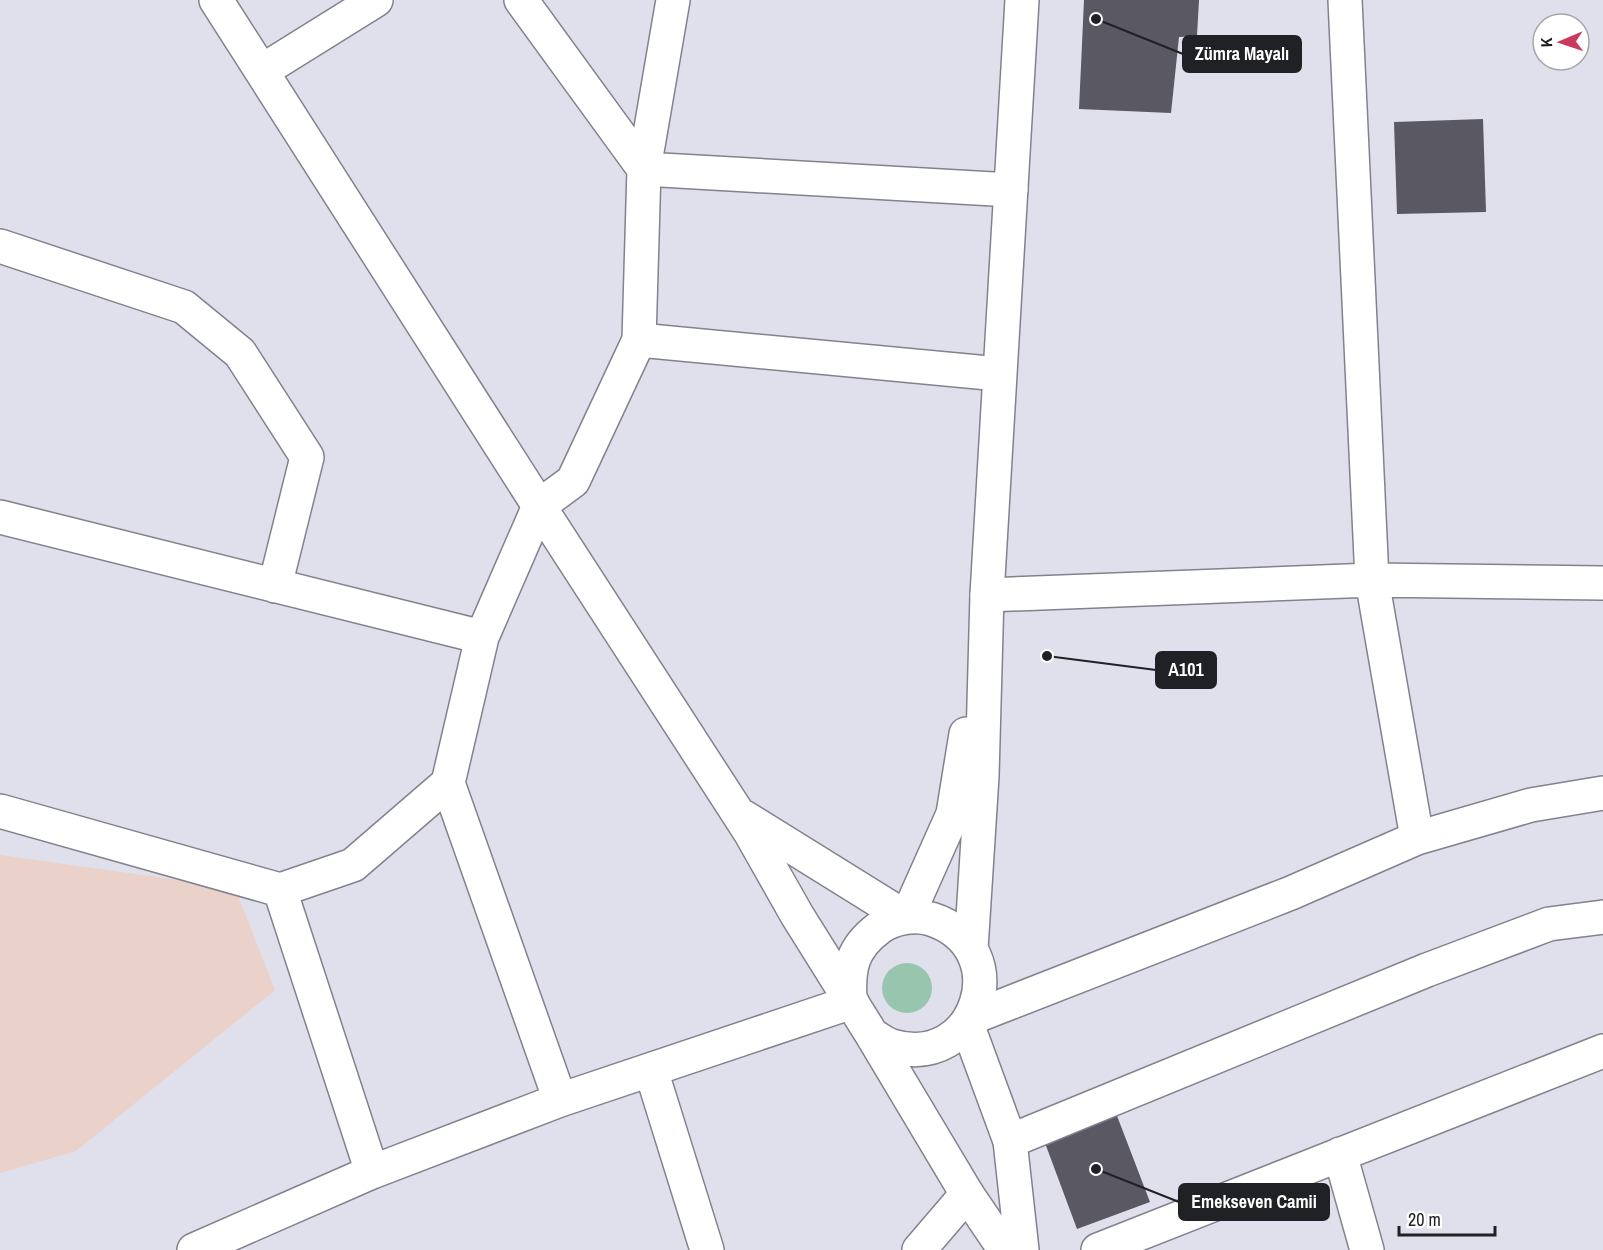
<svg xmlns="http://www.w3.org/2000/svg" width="1603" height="1250" font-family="'Archivo Narrow',sans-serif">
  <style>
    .education { fill: #ead1ca }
    .green { fill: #97c5ad }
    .building { fill: #5a5862 }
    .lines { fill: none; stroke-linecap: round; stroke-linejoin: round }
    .minor-casing { stroke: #81828d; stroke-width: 36 }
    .tertiary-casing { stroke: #81828d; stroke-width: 36 }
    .secondary-casing { stroke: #81828d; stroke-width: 36 }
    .minor { stroke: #fff; stroke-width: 33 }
    .tertiary { stroke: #fff; stroke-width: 33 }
    .secondary { stroke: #fff; stroke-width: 33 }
    .leader { fill: none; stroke: #202125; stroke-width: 2 }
    .callout-dot { fill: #202125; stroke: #fff; stroke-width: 2 }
    .callout { fill: #202125; stroke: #202125; stroke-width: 2 }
    .callout-label { font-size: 18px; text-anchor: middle; font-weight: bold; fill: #fff }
  </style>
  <rect width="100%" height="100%" fill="#dfe0ec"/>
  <path class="education" d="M0 855 235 888 275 990 76 1151 0 1173Z"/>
  <path class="green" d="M882 988a25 25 0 1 1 50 0a25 25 0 1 1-50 0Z"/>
  <path class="building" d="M1084 0H1199L1197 36 1179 37 1171 113 1079 109Z
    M1483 119 1486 212 1397 214 1394 122Z
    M1114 1108 1150 1202 1077 1229 1042 1135Z"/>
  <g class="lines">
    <defs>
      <path id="minor" d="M521 0 644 169 1011 190
        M1345 0 1372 580 1417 838
        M262 71 376 0
        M0 246 184 307 240 353 307 457 275 586
        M639 340 999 374
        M0 517 482 637
        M987 595 1372 580 1603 583
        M448 783 560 1100
        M0 811 280 890 372 1172
        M280 890 353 865 448 783 482 637 539 506 573 481 639 340 644 169 673 0
        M971 1018 1291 893 1417 838 1531 805 1603 793
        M651 1070 707 1250
        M1010 1141 1427 970 1549 924 1603 917
        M1340 1154 1367 1250
        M194 1250 372 1172 560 1100 852 1002
        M1098 1250 1603 1051"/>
      <path id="tertiary" d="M919 1250 967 1194"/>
      <path id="secondary" d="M216 0 539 506 750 832 797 915 872 1035 967 1194 1005 1250
        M744 817 905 917
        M907 917 953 814 966 734
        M971 949 982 776 987 595 1022 0
        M850 1000C848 968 852 948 879 928 893 918 914 914 931 919 1018 947 978 1072 892 1046 885 1044 879 1039 872 1035
        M967 1024 1010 1141 1022 1250"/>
    </defs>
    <use href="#minor" class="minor-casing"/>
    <use href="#tertiary" class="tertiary-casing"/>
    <use href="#secondary" class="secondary-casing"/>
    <use href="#minor" class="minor"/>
    <use href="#tertiary" class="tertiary"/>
    <use href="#secondary" class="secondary"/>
  </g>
  <path class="leader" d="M1096 19L1183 54M1047 656L1156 670M1096 1169L1179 1202"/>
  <g class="callout-dot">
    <circle cx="1096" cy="19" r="6"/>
    <circle cx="1047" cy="656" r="6"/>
    <circle cx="1096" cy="1169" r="6"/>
  </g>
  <g class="callout">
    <rect x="1183" y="36" width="118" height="36" rx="6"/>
    <rect x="1156" y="652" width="60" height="36" rx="6"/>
    <rect x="1179" y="1184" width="150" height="36" rx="6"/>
  </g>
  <g class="callout-label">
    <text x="1242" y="60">Zümra Mayalı</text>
    <text x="1186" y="676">A101</text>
    <text x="1254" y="1208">Emekseven Camii</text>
  </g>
  <g transform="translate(1561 42) rotate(268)"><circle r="28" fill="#ffffff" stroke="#a6a6a8" stroke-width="1.5"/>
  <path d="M0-4.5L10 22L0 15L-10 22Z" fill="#ca3a5e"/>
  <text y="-9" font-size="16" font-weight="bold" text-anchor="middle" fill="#202125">K</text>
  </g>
  <path d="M1399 1226v9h96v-9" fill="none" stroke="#202125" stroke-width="3"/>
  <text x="1408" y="1226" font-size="18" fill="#202125" stroke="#ffffff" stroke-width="4.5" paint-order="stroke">20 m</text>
</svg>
